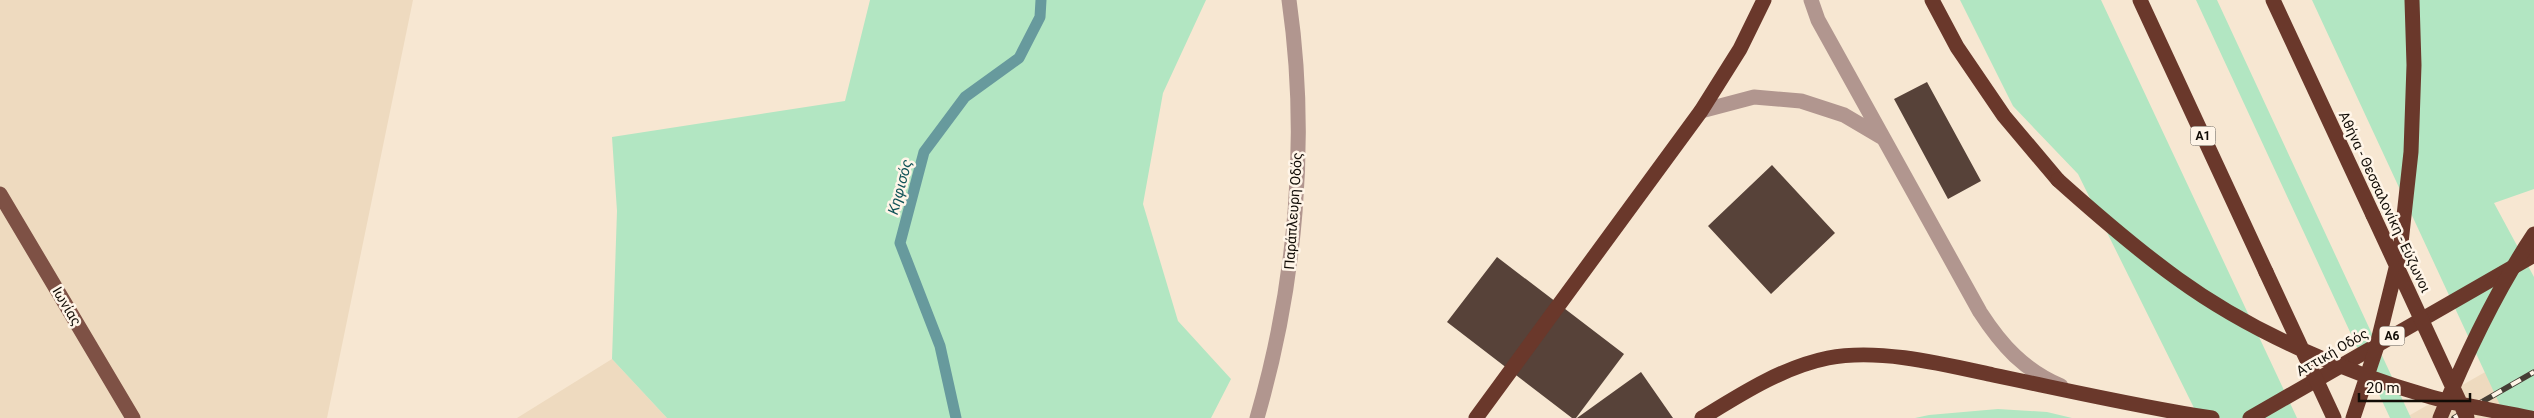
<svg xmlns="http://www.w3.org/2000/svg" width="2534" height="418" font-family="Roboto,sans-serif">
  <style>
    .built { fill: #eedabf }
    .green { fill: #b2e6c2 }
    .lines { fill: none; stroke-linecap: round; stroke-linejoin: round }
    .stream { stroke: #679a9d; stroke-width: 11 }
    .building { fill: #574239 }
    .minor { stroke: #b1968f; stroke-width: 15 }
    .major { stroke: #7e5145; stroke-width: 15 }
    .highway { stroke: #6a382b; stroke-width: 15 }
    .rail-casing { stroke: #463e35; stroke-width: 5.5 }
    .rail { stroke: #fff5e8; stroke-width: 4; stroke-dasharray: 11; stroke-linecap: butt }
    .highway-bridge { stroke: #6a382b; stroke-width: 15 }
    .labels { text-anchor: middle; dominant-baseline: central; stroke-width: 5; stroke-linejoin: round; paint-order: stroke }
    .shield { fill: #fff5e8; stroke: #58524a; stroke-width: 1 }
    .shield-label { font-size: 12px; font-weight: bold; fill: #110c06 }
    .street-label { font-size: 14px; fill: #110c06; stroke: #fff5e8 }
    .water-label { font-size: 15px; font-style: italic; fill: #0f5257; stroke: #fff5e8 }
  </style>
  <rect width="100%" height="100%" fill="#f7e7d2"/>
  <path class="built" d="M0 0H413L327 418H0Z
    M2534 344V418H2405Z
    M612 359 667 418H517Z"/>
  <path class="green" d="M870 0H1206L1163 93 1143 204 1178 321 1231 379 1211 418H667L612 359 617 211 612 137 845 101Z
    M1960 0H2101L2297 418H2199L2078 174 2013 106Z
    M2196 0H2217L2411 418H2390Z
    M2312 0H2534V189L2494 203 2534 277V418H2506Z
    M1998 409 2047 412 2072 418H1915L1929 415Z"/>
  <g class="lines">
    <path class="stream" d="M956 418 940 346 900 243 924 152 965 97 1019 58 1040 17 1041 0"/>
  </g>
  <path class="building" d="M1927 82 1981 181 1948 199 1894 99Z
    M1772 165 1835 233 1771 294 1708 226Z
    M1497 257 1624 354 1576 418H1572L1447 322Z
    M1641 372 1673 418H1577Z"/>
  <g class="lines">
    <path class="minor" d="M1811 0 1818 20 1980 312C2002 346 2024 370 2061 386
      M1701 111 1754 97 1801 101 1844 115 1883 138
      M1257 418C1296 284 1309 139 1289 0"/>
    <path class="major" d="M0 194 133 418"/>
    <path class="highway" d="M1932 0 1957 47 2004 116 2058 180
      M2140 0 2266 272
      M2273 0 2373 215
      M1476 418 1701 111 1740 49 1764 0
      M1702 418C1741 394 1783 367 1828 358 1879 348 1943 364 1993 375 2066 390 2139 407 2212 418
      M2250 418 2534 255"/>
    <defs>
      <path id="rail" d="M2454 418 2534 372
        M2527 418 2534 414"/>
    </defs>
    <use href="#rail" class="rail-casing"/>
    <use href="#rail" class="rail"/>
    <path class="highway-bridge" d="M2058 180C2097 215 2135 248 2178 279 2251 332 2344 372 2431 397 2463 406 2498 411 2531 418
      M2373 215 2467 418
      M2266 272 2334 418
      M2353 418 2376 349 2400 252 2411 152 2414 65 2412 0
      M2440 418C2466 354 2496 291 2534 234"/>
  </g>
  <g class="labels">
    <g class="shield">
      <rect x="2190.5" y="126.5" width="25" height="19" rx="4"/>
      <rect x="2379.5" y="326.5" width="25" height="19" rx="4"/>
    </g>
    <g class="shield-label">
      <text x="2203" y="136">Α1</text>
      <text x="2392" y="336">Α6</text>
    </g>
    <g class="street-label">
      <text transform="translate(2385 202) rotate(65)">Αθήνα - Θεσσαλονίκη - Εύζωνοι</text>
      <text transform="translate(1293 211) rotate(-86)">Παράπλευρη Οδός</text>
      <text transform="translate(67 306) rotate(59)">Ιωνίας</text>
      <text transform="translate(2332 352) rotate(-30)">Αττική Οδός</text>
    </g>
    <g class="water-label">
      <text transform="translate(900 187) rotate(-75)">Κηφισός</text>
    </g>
  </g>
  <path d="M2359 393v8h111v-8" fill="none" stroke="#110c06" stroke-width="2.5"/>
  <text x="2366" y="393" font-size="15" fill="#110c06" stroke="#fff5e8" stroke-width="4" paint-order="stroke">20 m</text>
</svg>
